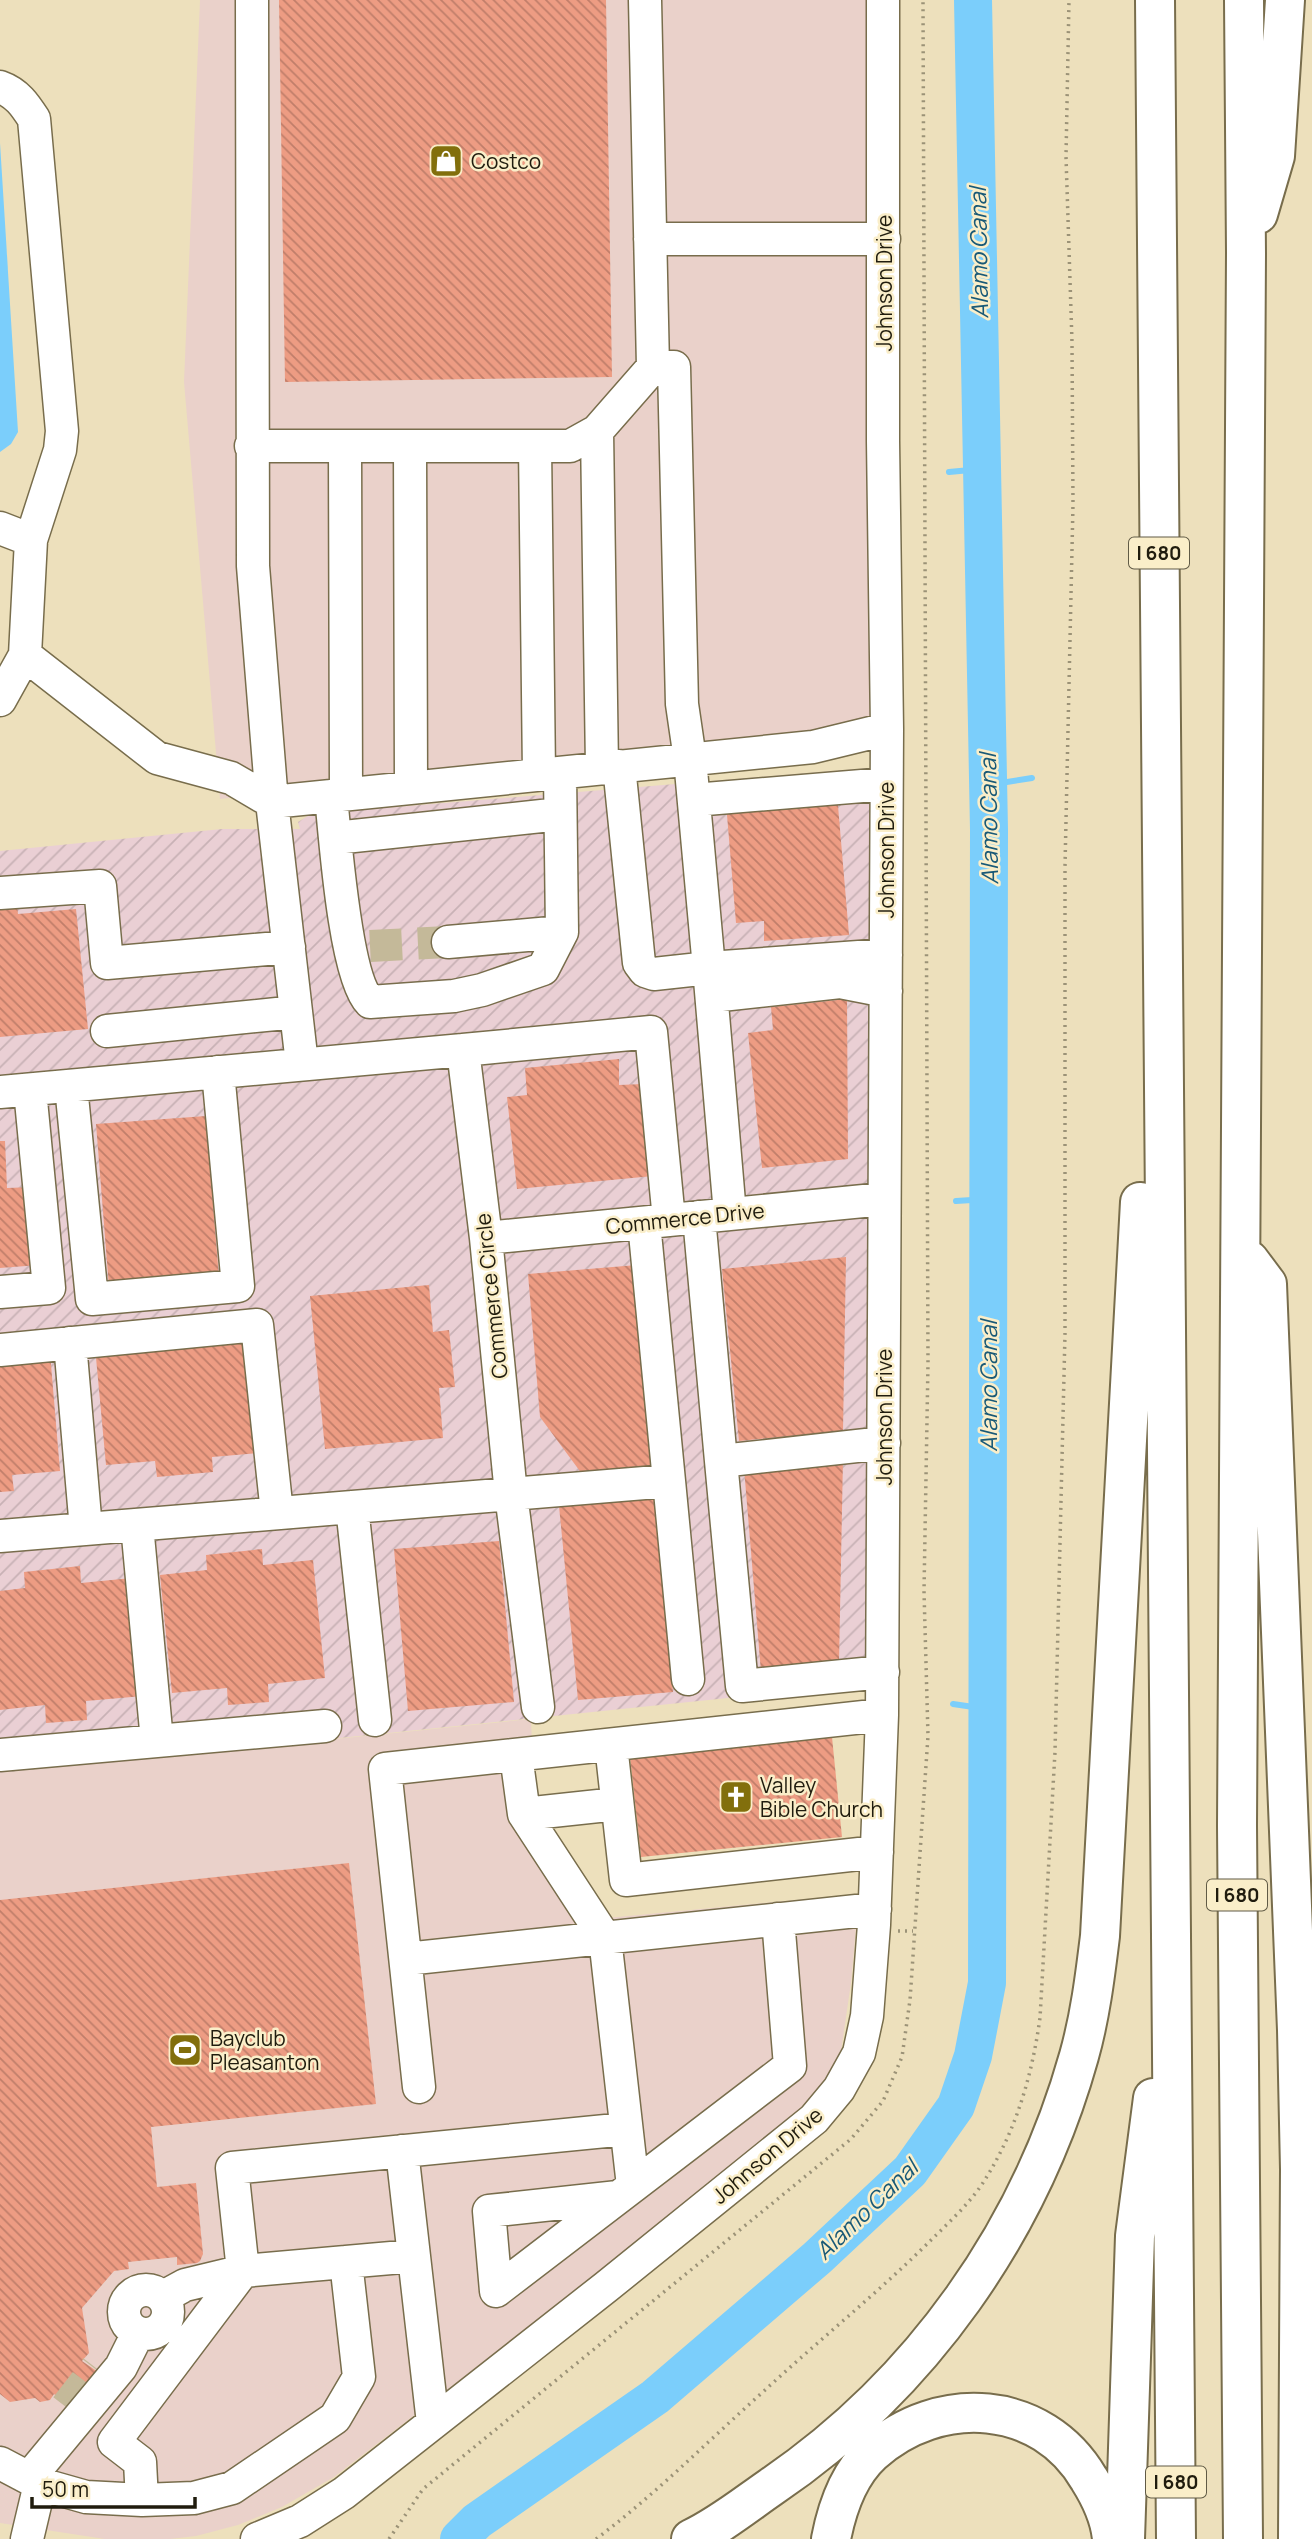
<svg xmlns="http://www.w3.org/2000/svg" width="1312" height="2539" font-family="Manrope,sans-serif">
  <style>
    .commercial { fill: #ead1ca }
    .industrial { fill: url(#industrial-furrows) }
    .water { fill: #7bcefb }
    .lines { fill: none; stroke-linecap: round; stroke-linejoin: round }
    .stream { stroke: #7bcefb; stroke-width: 6 }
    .river { stroke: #7bcefb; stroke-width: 38 }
    .building { fill: url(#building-back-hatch) }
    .minor-tunnel { stroke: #c4b999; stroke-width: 32; stroke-dasharray: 32 16; stroke-linecap: butt }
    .minor-casing { stroke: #786d4c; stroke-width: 35 }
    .highway-casing { stroke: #786d4c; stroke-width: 42 }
    .path { stroke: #9b9277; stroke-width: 3.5; stroke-dasharray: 2 5; stroke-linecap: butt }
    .minor { stroke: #fff; stroke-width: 32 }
    .highway { stroke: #fff; stroke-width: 38 }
    .labels { text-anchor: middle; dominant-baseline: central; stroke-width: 5; stroke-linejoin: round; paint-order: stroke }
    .shield { fill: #faeec9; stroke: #615b46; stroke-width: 2 }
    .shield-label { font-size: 19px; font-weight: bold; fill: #201c0e }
    .poi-label { font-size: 21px; fill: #201c0e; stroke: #faeec9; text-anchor: start }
    .street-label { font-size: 21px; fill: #201c0e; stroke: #faeec9 }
    .water-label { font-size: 23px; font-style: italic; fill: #185977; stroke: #faeec9 }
  </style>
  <defs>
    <pattern id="industrial-furrows" width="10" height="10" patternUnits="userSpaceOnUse" patternTransform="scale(1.75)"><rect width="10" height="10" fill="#eacfd4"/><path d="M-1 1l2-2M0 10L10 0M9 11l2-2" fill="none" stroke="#c8b1b5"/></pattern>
    <pattern id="building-back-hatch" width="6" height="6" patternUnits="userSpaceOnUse" patternTransform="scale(1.75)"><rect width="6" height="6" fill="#ed9c83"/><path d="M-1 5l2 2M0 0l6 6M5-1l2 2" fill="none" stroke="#c07e6a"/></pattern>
  </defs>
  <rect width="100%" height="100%" fill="#ede0bc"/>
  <path class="commercial" d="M200 0H867L875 729 220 799 184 382Z
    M531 1719 535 1825 607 1918 859 1894 851 1983 841 2051 822 2093 781 2128 538 2320 334 2477 282 2507 238 2525 196 2536 170 2539H105L0 2523V1773Z"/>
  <path class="industrial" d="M870 768 874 1683 0 1773V851L222 829H300L298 822 311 814Z"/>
  <path class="water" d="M0 143 18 432 11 444 0 452Z"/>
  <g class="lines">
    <path class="stream" d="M949 472 981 469
      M988 785 1032 778
      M956 1201 988 1199
      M953 1704 987 1709"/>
    <path class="river" d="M459 2539 477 2521 655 2397 817 2258 910 2171 956 2106 973 2056 987 1983 989 830 973 0"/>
  </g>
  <path class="building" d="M279 0H606L612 377 285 382Z
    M837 794 849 935 764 941V921L736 923 726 803Z
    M16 897 18 914 76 909 88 1029 0 1037V899Z
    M847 999 848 1159 762 1168 748 1033 773 1030 771 1007Z
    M619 1059V1085L643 1084 653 1176 517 1189 507 1097 527 1095 525 1068Z
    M206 1116 219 1278 109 1287 96 1124Z
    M0 1141H5L7 1188 33 1187 39 1265 0 1268Z
    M846 1257 843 1431 739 1441 722 1269Z
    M637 1265 654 1468 582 1474 540 1417 528 1274Z
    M429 1285 433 1332 449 1330 455 1387 439 1388 443 1438 325 1449 310 1296Z
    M249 1334 259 1453 212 1457 213 1472 157 1477 155 1461 106 1465 95 1347Z
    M50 1353 60 1471 12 1475 14 1491 0 1492V1357Z
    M843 1459 839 1663 761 1672 744 1468Z
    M655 1498 673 1692 578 1700 559 1506Z
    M499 1541 514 1702 408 1711 394 1549Z
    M262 1549 263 1565 313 1560 325 1678 268 1684 269 1702 228 1705 227 1688 172 1693 160 1575 207 1570 206 1555Z
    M80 1566 81 1583 132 1578 143 1696 86 1701 87 1720 46 1723 45 1705 0 1710V1591L25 1588 24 1572Z
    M832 1737 842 1837 641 1857 630 1757Z
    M349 1863 376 2104 151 2127 157 2187 196 2183 203 2254 200 2261 197 2263 177 2265V2257L128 2262 129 2269 114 2271 82 2308 89 2353 82 2361 98 2372 72 2408 54 2394 50 2400 40 2402 35 2398 10 2402 0 2394V1900Z"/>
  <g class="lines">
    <path class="minor-tunnel" d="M370 946 448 942
      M66 2407 96 2368"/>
    <defs>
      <path id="minor" d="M252 0 253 566 272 802 302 1064
        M0 87C17 93 25 105 34 119L62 431 60 450 31 540 25 655 0 700
        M650 239H884
        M251 446H570L597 431
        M345 446 346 794
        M410 446 411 787
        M535 446 539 774
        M0 528 31 540
        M25 655 157 758 231 778 272 802 813 747 887 729
        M619 766 639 963 645 971 654 974 709 968 690 759 682 704 674 367H653
        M602 768 597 431 653 367 645 0
        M331 796C335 836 345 978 370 1002L454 996 482 990 543 969 562 932
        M694 800 886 784
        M335 838 560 814
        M0 893 100 886 107 963 289 947
        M448 942 562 932 560 773
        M712 996 840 982 886 991
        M107 1031 296 1012
        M463 1050 651 1032 669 1220
        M71 1086 92 1299 238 1286 218 1072
        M0 1092 463 1050 486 1238 511 1494 0 1536
        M730 1214 709 968 886 955
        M699 1217 721 1461
        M644 1223 669 1481
        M486 1238 884 1199
        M0 1292 49 1288 30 1090
        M70 1343 86 1529
        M0 1350 257 1325 277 1513
        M352 1507 375 1720
        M137 1525 157 1741
        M883 1672 742 1686 721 1461 884 1443
        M538 1707 511 1494 669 1481 688 1679
        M611 1745 626 1880 877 1852
        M0 1755 325 1726
        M516 1755 524 1814 605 1938 633 2186
        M524 1814 617 1804
        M406 1959 875 1909
        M419 2087 385 1769 882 1715
        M402 2151 433 2423
        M618 2197 489 2211 496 2291 790 2066 778 1919
        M124 2312a22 22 0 1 1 44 0a22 22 0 1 1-44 0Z
        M163 2297 185 2285 243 2271 232 2168 626 2129
        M0 2463 40 2484 86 2497 142 2500 194 2498 232 2488 335 2418 359 2377 346 2262
        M29 2478 121 2367 138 2333
        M142 2500 140 2462 114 2442 243 2271 414 2256
        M27 2539 40 2484
        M257 2539 300 2521 344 2493 606 2287 814 2119 839 2089 859 2053 867 2016 874 1925 882 1715 887 729 883 441V0"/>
      <path id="highway" d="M1155 0 1176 2539
        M1258 214 1275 156 1285 0
        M1249 1260 1267 1284 1297 2030 1300 2169 1298 2539
        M691 2539C719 2526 745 2505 771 2487 921 2385 1030 2231 1079 2056 1090 2017 1095 1977 1100 1936L1140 1202
        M831 2539C837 2508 848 2475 872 2453 939 2393 1042 2399 1089 2479 1101 2498 1110 2517 1112 2539
        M1125 2539 1135 2236 1153 2098
        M1243 2539 1237 1826 1246 253 1244 0"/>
    </defs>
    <use href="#minor" class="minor-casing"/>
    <use href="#highway" class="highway-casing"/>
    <path class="path" d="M898 1931H913
      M389 2539 423 2489 851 2139 883 2101 902 2057 910 2000 928 1736 924 1591 928 1363 923 0
      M596 2539C656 2494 708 2441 764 2391 817 2342 874 2296 926 2245 947 2224 971 2203 986 2178 1017 2128 1032 2075 1040 2018L1055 1752 1065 1333V866L1073 504 1072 342 1066 157 1069 0"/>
    <use href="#minor" class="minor"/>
    <use href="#highway" class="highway"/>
  </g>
  <defs>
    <symbol id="shop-square" viewBox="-11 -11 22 22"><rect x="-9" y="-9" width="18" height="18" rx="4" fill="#826f0c" stroke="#faeec9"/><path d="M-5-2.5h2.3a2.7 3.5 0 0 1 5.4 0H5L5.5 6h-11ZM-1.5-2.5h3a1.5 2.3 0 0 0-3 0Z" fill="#fff"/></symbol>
    <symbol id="church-square" viewBox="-11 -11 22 22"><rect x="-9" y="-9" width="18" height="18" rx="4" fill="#826f0c" stroke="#faeec9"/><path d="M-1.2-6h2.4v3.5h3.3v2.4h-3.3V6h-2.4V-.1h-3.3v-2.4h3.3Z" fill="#fff"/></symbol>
    <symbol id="stadium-square" viewBox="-11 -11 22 22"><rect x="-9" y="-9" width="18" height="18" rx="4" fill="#826f0c" stroke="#faeec9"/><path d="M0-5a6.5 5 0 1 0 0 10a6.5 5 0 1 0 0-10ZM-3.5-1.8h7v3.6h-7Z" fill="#fff"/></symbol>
  </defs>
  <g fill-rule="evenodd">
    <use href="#shop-square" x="427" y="142" width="38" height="38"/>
    <use href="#church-square" x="717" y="1778" width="38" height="38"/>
    <use href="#stadium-square" x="166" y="2031" width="38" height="38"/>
  </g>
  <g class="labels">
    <g class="shield">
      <rect x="1129" y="537.5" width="60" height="31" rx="5"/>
      <rect x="1207" y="1879.5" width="60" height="31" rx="5"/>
      <rect x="1146" y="2466.5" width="60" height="31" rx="5"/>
    </g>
    <g class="shield-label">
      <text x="1159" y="553">I 680</text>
      <text x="1237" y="1895">I 680</text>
      <text x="1176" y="2482">I 680</text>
    </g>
    <g class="poi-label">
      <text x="471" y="161">Costco</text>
      <text x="760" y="1785">Valley<tspan x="760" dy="24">Bible Church</tspan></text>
      <text x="210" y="2038">Bayclub<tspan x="210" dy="24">Pleasanton</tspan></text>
    </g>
    <g class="street-label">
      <text transform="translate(884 283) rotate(-90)">Johnson Drive</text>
      <text transform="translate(886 850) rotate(-90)">Johnson Drive</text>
      <text transform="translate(685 1218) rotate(-6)">Commerce Drive</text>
      <text transform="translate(491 1296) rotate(-96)">Commerce Circle</text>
      <text transform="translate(884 1417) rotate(-90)">Johnson Drive</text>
      <text transform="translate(767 2155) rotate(-40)">Johnson Drive</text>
    </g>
    <g class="water-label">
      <text transform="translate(978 253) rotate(-91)">Alamo Canal</text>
      <text transform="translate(988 819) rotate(-91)">Alamo Canal</text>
      <text transform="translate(988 1386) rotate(-90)">Alamo Canal</text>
      <text transform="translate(866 2209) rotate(-44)">Alamo Canal</text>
    </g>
  </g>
  <path d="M32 2497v10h163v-10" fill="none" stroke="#201c0e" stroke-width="3.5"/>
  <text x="42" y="2497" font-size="21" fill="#201c0e" stroke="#faeec9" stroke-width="5" paint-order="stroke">50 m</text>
</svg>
